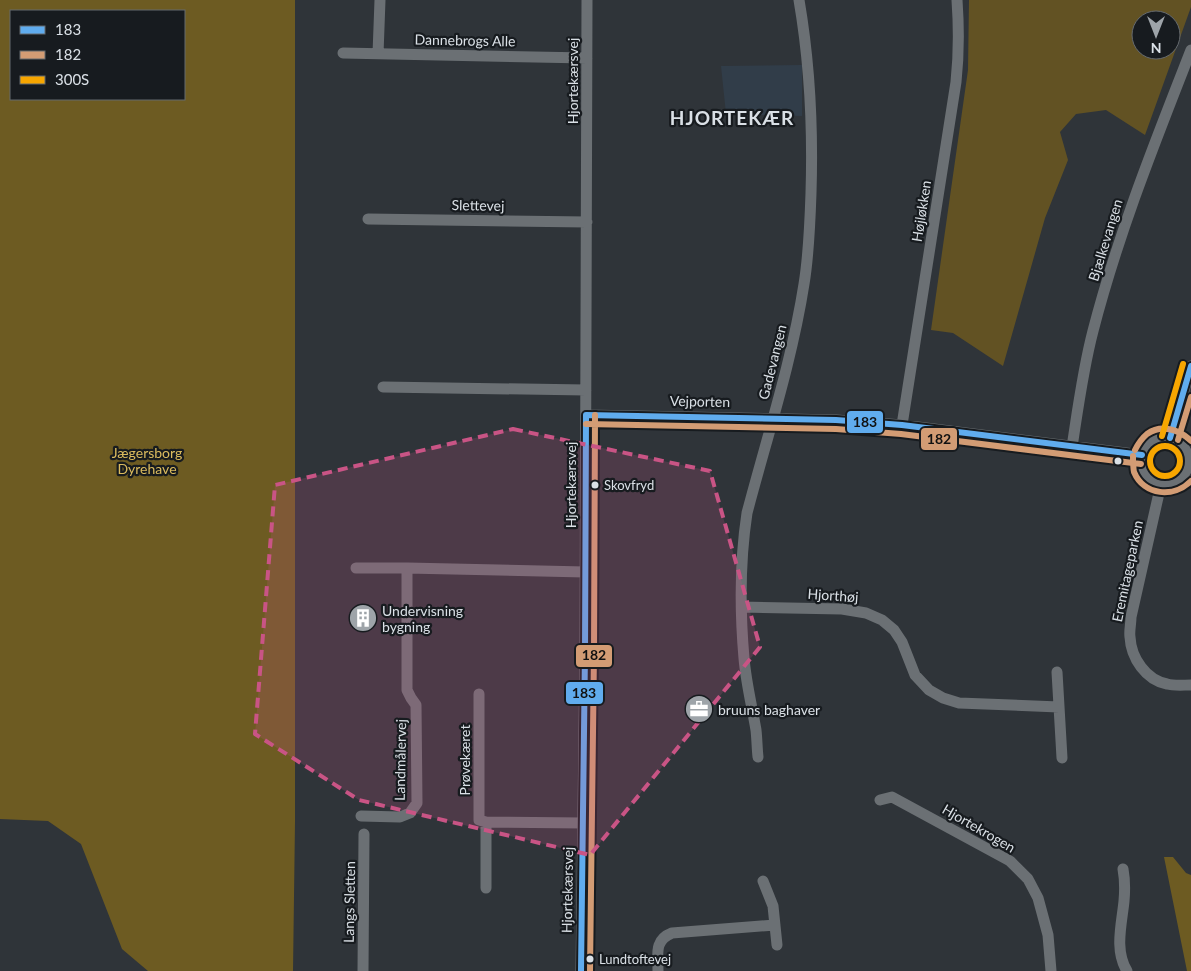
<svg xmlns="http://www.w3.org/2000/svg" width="1191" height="971" font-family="Lato,sans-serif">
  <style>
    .built { fill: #313d49 }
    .green { fill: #625223; fill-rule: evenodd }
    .forest { fill: #6d5b22; fill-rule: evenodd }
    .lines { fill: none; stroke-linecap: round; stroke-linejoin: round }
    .street { stroke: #6b7074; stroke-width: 11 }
    .bus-1-casing { stroke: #171b1f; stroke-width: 10 }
    .bus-2-casing { stroke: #171b1f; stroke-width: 10 }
    .bus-3-casing { stroke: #171b1f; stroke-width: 10 }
    .bus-1 { stroke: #60acee; stroke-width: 6 }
    .bus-2 { stroke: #d39c74; stroke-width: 6 }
    .bus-3 { stroke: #f7a600; stroke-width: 6 }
    .marked { fill: #c95485; fill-opacity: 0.2; stroke: #c95485; stroke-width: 4; stroke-dasharray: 10 6; stroke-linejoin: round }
    .bus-dot { fill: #dae0e6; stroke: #171b1f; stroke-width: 2 }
    .labels { text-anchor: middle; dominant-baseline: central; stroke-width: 4.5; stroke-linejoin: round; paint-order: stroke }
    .bus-label { font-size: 13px; fill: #dae0e6; stroke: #171b1f; text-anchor: start }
    .street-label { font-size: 14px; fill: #dae0e6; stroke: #171b1f }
    .park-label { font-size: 14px; fill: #dbbb5e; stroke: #171b1f }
    .poi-label { font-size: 14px; fill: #dae0e6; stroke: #171b1f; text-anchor: start }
    .district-label { font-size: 19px; font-weight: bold; letter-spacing: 1px; fill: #dae0e6; stroke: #171b1f }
    .line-badge { stroke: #171b1f; stroke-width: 2 }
    .pale-badge-label { font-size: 14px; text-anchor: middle; font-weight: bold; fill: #111 }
  </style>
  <rect width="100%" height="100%" fill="#2f3439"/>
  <path class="built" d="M802 65V116L726 114 721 66Z"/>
  <path class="green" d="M969 0H1191V7L1145 135 1106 110 1076 114 1060 132 1068 160 1045 218 1003 366 953 333 931 330 968 70ZM1141 20H1171V50H1141Z"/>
  <path class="forest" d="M0 0H295V822L293 971H148L122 949 81 844 48 821 0 819ZM11 11H184V99H11Z
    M1164 857H1173L1186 873 1191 875V971H1187Z"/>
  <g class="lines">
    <path class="street" d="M343 53 587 58
      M378 54 380 0
      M368 219 587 222
      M383 387 586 390
      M586 415 836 420 902 425 1142 455
      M902 425 956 82C959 54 959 28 957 0
      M1142 461a23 23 0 1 1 46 0a23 23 0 1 1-46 0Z
      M1170 438 1191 366
      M1072 447C1078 408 1083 369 1093 331 1118 234 1155 142 1191 50
      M1160 484 1159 493 1131 617C1131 624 1129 631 1130 637 1131 658 1146 680 1167 684 1174 686 1183 685 1191 685
      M356 568H407
      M742 607 842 609 866 613 882 620 894 630 902 642 915 675 929 690 943 698 959 703 1059 707
      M1057 672 1062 758
      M479 694V820L486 822 583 823
      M758 757C757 748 757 739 756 730 752 706 746 683 744 658 740 612 740 559 747 513 767 437 792 361 804 284 809 254 810 223 811 193 813 129 810 64 799 0
      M880 800 892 797 1010 861 1028 879 1038 898 1048 935 1051 971
      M361 816 400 817 410 813 417 803 416 705 411 698 407 690V568L585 572
      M486 822V888
      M1123 869C1125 880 1125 890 1124 901 1122 923 1114 950 1127 971
      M763 881 773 906 777 945
      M363 971 364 834
      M581 971 585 652 587 0
      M658 971C658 954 654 940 672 933L775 925"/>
    <defs>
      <path id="bus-1" d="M586 415 836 420 902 425 1142 455
        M1170 438 1191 366
        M581 971 585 652 586 415"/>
      <path id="bus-2" d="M586 424 836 429 901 434 1141 464
        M1178 440 1191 397
        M1135 450C1138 444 1141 439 1147 434 1161 424 1179 429 1191 441
        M1133 456C1133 461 1133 467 1134 472 1144 496 1174 498 1191 481
        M590 971 594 652 595 415"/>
      <path id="bus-3" d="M1162 436 1183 364
        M1150 461a15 15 0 1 1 30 0a15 15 0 1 1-30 0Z"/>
    </defs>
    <use href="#bus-1" class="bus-1-casing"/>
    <use href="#bus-2" class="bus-2-casing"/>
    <use href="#bus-3" class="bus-3-casing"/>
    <use href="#bus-1" class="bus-1"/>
    <use href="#bus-2" class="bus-2"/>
    <use href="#bus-3" class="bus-3"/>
  </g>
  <path class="marked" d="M513 429 710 471 760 647 590 855 359 800 255 734 275 485Z"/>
  <defs>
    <symbol id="building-disc" viewBox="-11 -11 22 22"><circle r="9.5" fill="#9ea4a9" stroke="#171b1f"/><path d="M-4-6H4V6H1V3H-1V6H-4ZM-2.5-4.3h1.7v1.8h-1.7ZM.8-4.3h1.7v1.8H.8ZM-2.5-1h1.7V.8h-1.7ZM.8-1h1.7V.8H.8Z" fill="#fff"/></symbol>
    <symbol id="office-disc" viewBox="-11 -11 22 22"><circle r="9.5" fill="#9ea4a9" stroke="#171b1f"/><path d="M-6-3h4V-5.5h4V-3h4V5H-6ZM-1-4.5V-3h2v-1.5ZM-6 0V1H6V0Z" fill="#fff"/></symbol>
  </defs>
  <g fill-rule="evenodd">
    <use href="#building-disc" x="347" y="602" width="32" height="32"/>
    <use href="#office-disc" x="683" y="693" width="32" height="32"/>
  </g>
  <g class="bus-dot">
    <circle cx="1118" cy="461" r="4.5"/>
    <circle cx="595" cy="485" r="4.5"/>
    <circle cx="590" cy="959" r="4.5"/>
  </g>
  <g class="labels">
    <g class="bus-label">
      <text x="604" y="485">Skovfryd</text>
      <text x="599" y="959">Lundtoftevej</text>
    </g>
    <g class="street-label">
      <text transform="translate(465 40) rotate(1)">Dannebrogs Alle</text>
      <text transform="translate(572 81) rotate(-90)">Hjortekærsvej</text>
      <text transform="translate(478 205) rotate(1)">Slettevej</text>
      <text transform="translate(921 211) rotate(-81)">Højløkken</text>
      <text transform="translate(1105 240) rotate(-73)">Bjælkevangen</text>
      <text transform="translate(772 362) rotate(-76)">Gadevangen</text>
      <text transform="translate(700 401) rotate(1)">Vejporten</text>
      <text transform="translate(570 485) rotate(-90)">Hjortekærsvej</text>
      <text transform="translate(1127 571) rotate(-78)">Eremitageparken</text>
      <text transform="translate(833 595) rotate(4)">Hjorthøj</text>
      <text transform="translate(400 760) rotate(-89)">Landmålervej</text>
      <text transform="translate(464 760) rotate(-90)">Prøvekæret</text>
      <text transform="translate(979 828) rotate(30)">Hjortekrogen</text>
      <text transform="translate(567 890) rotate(-89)">Hjortekærsvej</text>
      <text transform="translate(349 902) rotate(-89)">Langs Sletten</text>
    </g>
    <g class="park-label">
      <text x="147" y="452">Jægersborg<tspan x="147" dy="16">Dyrehave</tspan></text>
    </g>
    <g class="poi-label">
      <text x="382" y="610">Undervisning<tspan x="382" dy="16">bygning</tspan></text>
      <text x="718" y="709">bruuns baghaver</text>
    </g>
    <g class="district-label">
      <text x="732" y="117">HJORTEKÆR</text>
    </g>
  </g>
  <g class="line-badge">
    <rect x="846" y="410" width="38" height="24" rx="5" fill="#60acee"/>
    <rect x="920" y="427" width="38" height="24" rx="5" fill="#d39c74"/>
    <rect x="575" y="644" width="38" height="24" rx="5" fill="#d39c74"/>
    <rect x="565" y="681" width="39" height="24" rx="5" fill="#60acee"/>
  </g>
  <g class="pale-badge-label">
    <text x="865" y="427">183</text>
    <text x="939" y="444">182</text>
    <text x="594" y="660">182</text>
    <text x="584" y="698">183</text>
  </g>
  <rect x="10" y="10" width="175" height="90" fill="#171b1f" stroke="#656a6f"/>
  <rect x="20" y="26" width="25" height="8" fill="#60acee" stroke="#656a6f"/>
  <text x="55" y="35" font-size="15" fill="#dae0e6">183</text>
  <rect x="20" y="51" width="25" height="8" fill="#d39c74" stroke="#656a6f"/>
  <text x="55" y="60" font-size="15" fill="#dae0e6">182</text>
  <rect x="20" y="76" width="25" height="8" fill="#f7a600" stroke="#656a6f"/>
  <text x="55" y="85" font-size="15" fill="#dae0e6">300S</text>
  <g transform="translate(1156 35) rotate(180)"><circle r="24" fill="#171b1f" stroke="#656a6f"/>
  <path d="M0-4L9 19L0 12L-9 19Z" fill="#9ea4a9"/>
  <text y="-8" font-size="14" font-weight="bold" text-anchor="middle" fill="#dae0e6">N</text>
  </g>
</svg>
